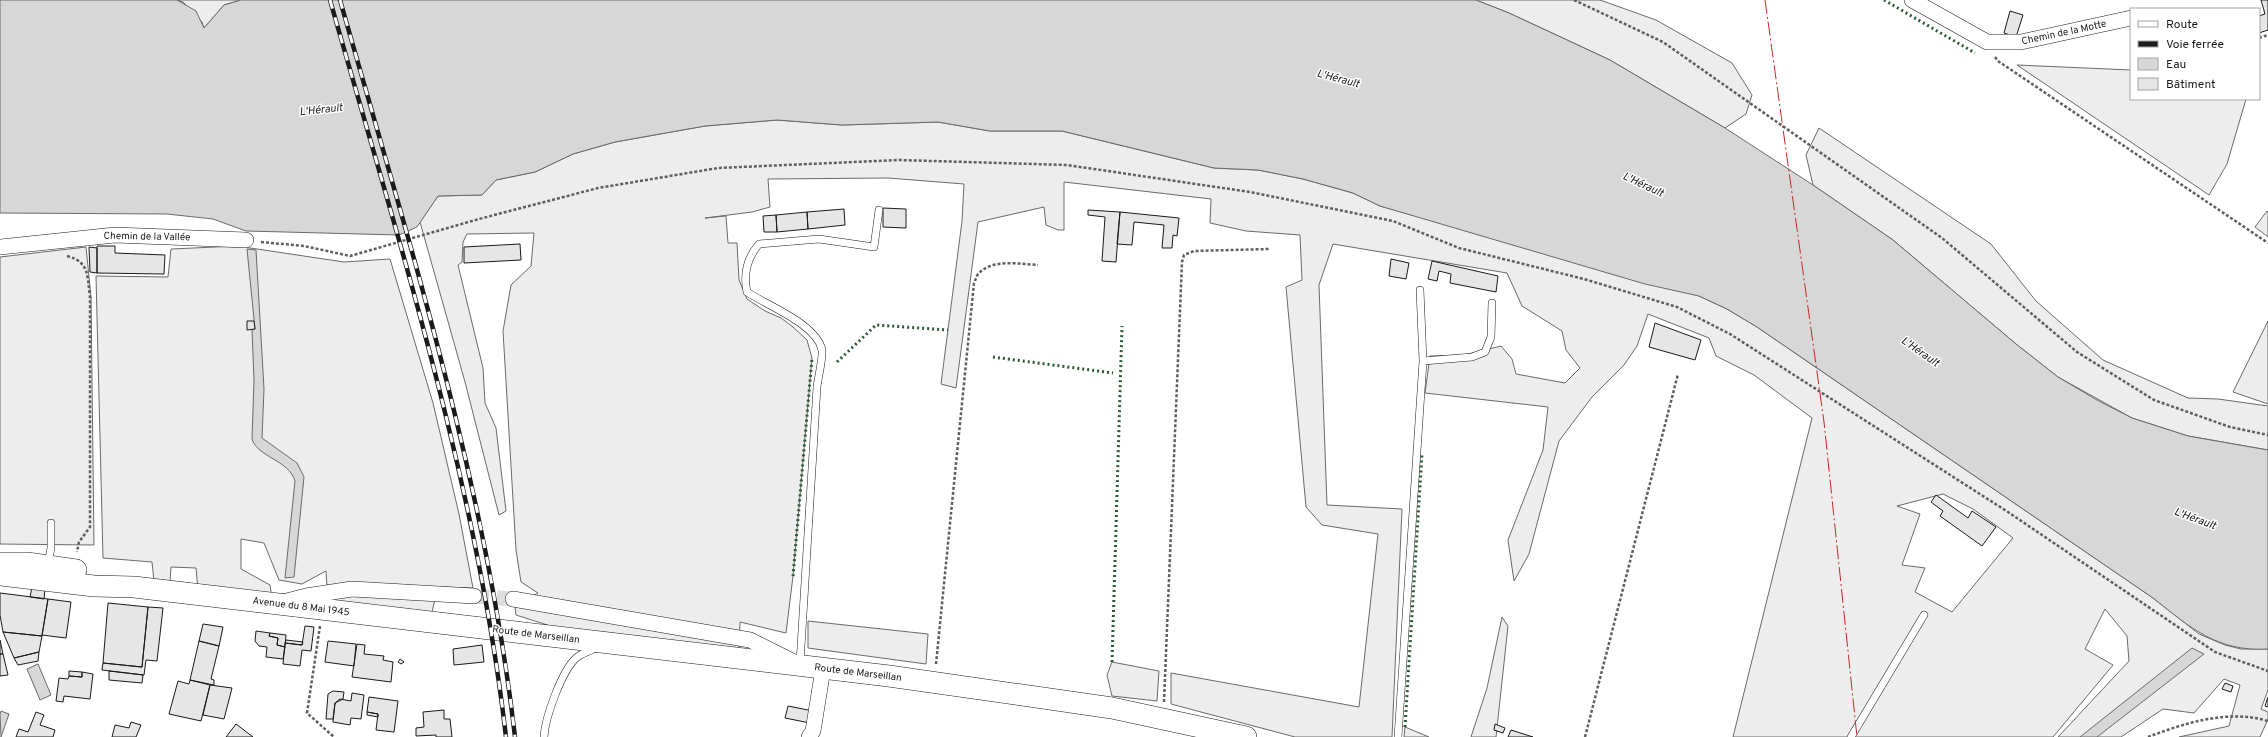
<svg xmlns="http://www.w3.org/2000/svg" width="2268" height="737" font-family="Overpass,sans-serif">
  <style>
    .built { fill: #ededed; stroke: #6a6a6a; fill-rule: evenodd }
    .water { fill: #d7d7d7; stroke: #6a6a6a }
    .building { fill: #e6e6e6; stroke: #1a1a1a }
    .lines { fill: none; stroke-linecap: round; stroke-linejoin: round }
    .minor-tunnel { stroke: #ddd; stroke-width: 15; stroke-dasharray: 15 8; stroke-linecap: butt }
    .service-casing { stroke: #1a1a1a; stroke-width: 8 }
    .minor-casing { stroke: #1a1a1a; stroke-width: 16 }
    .secondary-casing { stroke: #1a1a1a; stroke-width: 22 }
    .path { stroke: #5f5f5f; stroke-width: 2.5; stroke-dasharray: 3 2; stroke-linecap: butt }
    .service { stroke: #fff; stroke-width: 7 }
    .minor { stroke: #fff; stroke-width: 15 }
    .secondary { stroke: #fff; stroke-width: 21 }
    .rail-casing { stroke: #1a1a1a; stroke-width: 4.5 }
    .rail { stroke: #fff; stroke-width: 3; stroke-dasharray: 9; stroke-linecap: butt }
    .hedge { stroke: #2b5a34; stroke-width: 3; stroke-dasharray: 2 3; stroke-linecap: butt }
    .power { stroke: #c62828; stroke-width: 1; stroke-dasharray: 14 3 2 3; stroke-linecap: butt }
    .labels { text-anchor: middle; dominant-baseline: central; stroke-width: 3; stroke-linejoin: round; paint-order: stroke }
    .street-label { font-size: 10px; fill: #1a1a1a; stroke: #fff }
    .water-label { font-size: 11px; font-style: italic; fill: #1a1a1a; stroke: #fff }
  </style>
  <rect width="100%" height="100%" fill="#fff"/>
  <path class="built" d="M177 0H241L224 5 204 28 202 22 183 2Z
    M1476 0H1600L1656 20 1732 63 1752 95 1746 114 1725 128 1610 60 1509 13Z
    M2017 65 2131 70V99H2246L2227 164 2209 195Z
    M777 120 842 125 938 122 990 131H1062L1214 168 1258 170 1303 179 1353 193 1380 206 1699 296 1727 309 1757 327 2153 598 2199 634 2225 645 2241 649H2268V690L2261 709 2268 712V719L2260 737H2179L2229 726 2240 685 2224 679 2194 713 2163 709 2121 737H2058L2129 661 2127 636 2105 609 2085 649 2113 665 2053 737H1733L1812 418 1754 375 1716 356 1709 338 1648 314 1637 346 1624 365 1592 397 1559 441 1529 554 1514 581 1508 540 1543 450 1548 407 1425 393 1430 356 1464 355 1501 346 1512 359 1516 374 1565 383 1580 368 1566 350 1562 331 1522 306 1507 273 1333 244 1319 285 1327 505 1402 509 1392 737H1295L1171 704V673L1359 707 1378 534 1322 525 1306 507 1286 287 1302 280 1300 235 1246 231 1210 223 1211 199 1064 182V230H1058L1046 225 1044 207 978 222 956 388 941 384 962 221 964 184 888 178 768 179 770 207 752 212 705 218 726 216 728 243H737L739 280 747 299 765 311 781 318 793 327 807 340 812 358 793 576 786 633 740 622 739 652 563 630 516 615 515 607 538 593 521 582 516 550 503 331 511 285 531 266 534 233 467 234 463 242 462 262 458 265 483 368 485 403 496 428 506 511 499 515 465 382 420 222 438 196 482 195 496 180 535 172 573 154 615 142 705 126ZM1943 494 1973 509 2013 538 1952 612 1915 592 1925 568 1902 565 1920 514 1897 506Z
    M1819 128 1991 244 2036 301 2103 360 2188 398 2218 399 2268 406V450L2188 436 2132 418 2058 377 2016 344 1893 240 1813 185 1806 155Z
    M2267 211 2268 212V237L2255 227Z
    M237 246 344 262 390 259 433 403 459 514 473 588 438 587 431 616 328 604 326 571 302 584 279 580 264 543 241 539V569L270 585 272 598 198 590 196 568 171 567 170 581H154L152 562 103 558 96 276 168 277 171 249Z
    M86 247 91 297 94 545 0 544V257Z
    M2268 321V404L2233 392Z
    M1502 617 1508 626 1496 737H1471L1487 688Z
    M808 621 928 634 926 664 808 648Z
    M1112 662 1159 671 1157 701 1112 696 1107 675Z
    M1405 727 1429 737H1404Z"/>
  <path class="water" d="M0 0H177L196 11 204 28 224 5 241 0H1476L1509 13 1610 60 1725 128 1813 185 1893 240 2016 344 2058 377 2097 400 2132 418 2188 436 2268 450V649C2217 652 2191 628 2153 598L1757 327 1727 309 1699 296 1645 284 1380 206 1353 193 1303 179 1258 170 1214 168 1062 131H990L938 122 842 125 777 120 705 126 615 142 573 154 535 172 496 180 482 195 438 196 417 227 399 235 246 231 213 219 167 214 0 213Z
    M247 249 256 250 264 389 262 438 297 463 304 477 294 577 285 578 295 481C289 460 257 457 252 439L254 380 252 330 255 329Z
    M2192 648 2204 654 2097 737H2080Z
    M38 664 51 695 40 700 27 669Z
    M1 711 9 714 1 737 0 714Z"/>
  <path class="building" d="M2261 0H2268V30L2259 33V16L2265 14Z
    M2010 11 2023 15 2016 37 2004 33Z
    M883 208 906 209V228L883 227Z
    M844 209 845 225 808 229 807 212Z
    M1088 210 1120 212 1116 262 1102 261 1105 217 1088 215Z
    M807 212 808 229 777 232 776 215Z
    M1120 212 1179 218 1177 236 1173 235 1172 248H1162L1164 225 1134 222 1132 245 1117 244Z
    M776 215 777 232H764L763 216Z
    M520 244 521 260 464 263V247Z
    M97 246H115V253L165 255 164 274 97 273Z
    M89 247 97 248V273L90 272Z
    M1391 259 1409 263 1406 279 1389 276Z
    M1432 261 1498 276 1496 292 1450 283 1451 274 1439 271 1437 281 1428 279Z
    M247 321H254L255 329 247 330Z
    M1655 323 1701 340 1695 360 1649 347Z
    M1936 495 1968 518 1972 511 1996 527 1982 546 1940 516 1943 511 1931 502Z
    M32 587 45 589 44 599 30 597Z
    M0 593 48 599 42 636 3 632 0 615Z
    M48 599 71 602 66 638 42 635Z
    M108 603 148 607 142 667 103 663Z
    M148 607 163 608 157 661 146 660 144 675 102 670 103 663 142 667Z
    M203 624 223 627 219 646 199 641Z
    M305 626 314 627 311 651 302 650 300 666 283 664 285 643 302 645Z
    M256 631 270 633 269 636 278 638 277 645 285 647 283 659 266 657 267 647 259 646 255 641Z
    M3 632 42 636 39 652 14 658Z
    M270 633 286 635 285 647 277 645 278 638 269 636Z
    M0 640 3 654H0Z
    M286 640 303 642 302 645 285 643Z
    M199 641 219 646 211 679 214 680V685L190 680Z
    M328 641 356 644 354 666 325 662Z
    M357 644 365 645 364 654 384 656 383 660 393 662 391 682 352 677Z
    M482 645 484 662 454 665 453 649Z
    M39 652 38 661 18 665 14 658Z
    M0 654H3L8 675 0 676Z
    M400 659 404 662 401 664 398 662Z
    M69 671 82 672V677L69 676Z
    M109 671 143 675 142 683 109 680Z
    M82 672 93 674 90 699 64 696 63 702 56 701 59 678 68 679 69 676 82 677Z
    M190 680 210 685 201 721 169 714 178 681 189 684Z
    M2225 683 2233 686 2231 692 2222 689Z
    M210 685 232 688 224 719 203 715Z
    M333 691 344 692 343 699 335 703 333 719H326L328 694Z
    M352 693 364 695 361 719 351 718 350 725 333 722 335 703 340 699 351 701Z
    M369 697 398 701 394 732 376 730 378 714 367 712Z
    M2268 697V707L2265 706Z
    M788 706 813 711 810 723 785 718Z
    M444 710V719H450L452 737H436V735L416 736V728L424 727 423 712Z
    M36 712 44 715 40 725 55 730 53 737H16L19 729 28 732Z
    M367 712 378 714V717L367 715Z
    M131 722 141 725 136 737H112L115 725 129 728Z
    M236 724 253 737H226Z
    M1495 724 1505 728 1503 733 1494 730Z
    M1511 730 1533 737H1508Z"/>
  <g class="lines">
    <path class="minor-tunnel" d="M474 596 513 599"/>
    <defs>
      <path id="service" d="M1420 290 1423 361 1472 357 1485 352 1491 337 1492 303
        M48 564 51 548V523
        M800 663 817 387C818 378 823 358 822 350 817 324 766 305 747 292 743 273 747 258 759 244L819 239 874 247 879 210
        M544 737C545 717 562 671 576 658 583 652 591 652 598 646
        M1398 737 1423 361
        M1851 737 1924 615"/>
      <path id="minor" d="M1912 0 1987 42H2021L2131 18
        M0 247 115 235 246 240
        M513 599 750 640 790 660
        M283 602 306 596 352 589 474 596
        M809 737 813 731 823 669"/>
      <path id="secondary" d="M0 563H27L76 570
        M0 575 94 586 134 587 889 676 1112 708 1246 737"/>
    </defs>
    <use href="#service" class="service-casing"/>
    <use href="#minor" class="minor-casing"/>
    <use href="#secondary" class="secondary-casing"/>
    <path class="path" d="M1574 0 1663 42 1942 238 2077 352 2154 400 2230 427 2268 435
      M2259 38 2268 35
      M1995 57 1998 61 2268 243
      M261 242 304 246 350 256 479 219 598 188 718 168 899 160 1067 165 1250 192 1393 221 1459 248 1584 279 1677 307 1730 334 2008 512 2215 652 2268 671
      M67 256C90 262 87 276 90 297V527L79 542 77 552
      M320 626 307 713 334 737
      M936 664 974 283C976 279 977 274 980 272 994 259 1021 264 1038 265
      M1164 702 1182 262 1184 255 1194 251 1269 249
      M1585 737 1678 374
      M2148 737C2185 723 2228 709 2268 721"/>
    <use href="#service" class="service"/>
    <use href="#minor" class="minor"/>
    <use href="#secondary" class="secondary"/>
    <defs>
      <path id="rail" d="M330 0C399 243 477 485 506 737
        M340 0C409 243 486 485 515 737"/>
    </defs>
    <use href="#rail" class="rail-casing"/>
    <use href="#rail" class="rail"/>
    <path class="hedge" d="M1884 0 1975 53
      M993 357 1113 373
      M837 362 876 325 948 330
      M793 576 812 358
      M1112 662 1122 326
      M1405 727 1422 454"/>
    <path class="power" d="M1765 0 1824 422 1857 737"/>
  </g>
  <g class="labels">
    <g class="street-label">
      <text transform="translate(2064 33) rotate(-12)">Chemin de la Motte</text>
      <text transform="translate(147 237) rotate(1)">Chemin de la Vallée</text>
      <text transform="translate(301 607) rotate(7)">Avenue du 8 Mai 1945</text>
      <text transform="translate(536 635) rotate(7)">Route de Marseillan</text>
      <text transform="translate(858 673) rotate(7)">Route de Marseillan</text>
    </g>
    <g class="water-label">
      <text transform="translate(1338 79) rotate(15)">L'Hérault</text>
      <text transform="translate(321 110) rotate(-6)">L'Hérault</text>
      <text transform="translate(1643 185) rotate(25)">L'Hérault</text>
      <text transform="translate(1920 352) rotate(35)">L'Hérault</text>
      <text transform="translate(2195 519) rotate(20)">L'Hérault</text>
    </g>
  </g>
  <rect x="2130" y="8" width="130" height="92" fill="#ffffff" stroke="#a3a3a3"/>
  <rect x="2138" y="21" width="20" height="6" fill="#ffffff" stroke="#a3a3a3"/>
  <text x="2166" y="28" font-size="12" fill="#1a1a1a">Route</text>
  <rect x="2138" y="41" width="20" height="6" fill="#1a1a1a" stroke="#a3a3a3"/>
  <text x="2166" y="48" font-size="12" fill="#1a1a1a">Voie ferrée</text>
  <rect x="2138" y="58" width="20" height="12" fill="#d7d7d7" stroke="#a3a3a3"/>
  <text x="2166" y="68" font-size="12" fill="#1a1a1a">Eau</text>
  <rect x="2138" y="78" width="20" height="12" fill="#e6e6e6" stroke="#a3a3a3"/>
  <text x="2166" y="88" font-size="12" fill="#1a1a1a">Bâtiment</text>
</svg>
